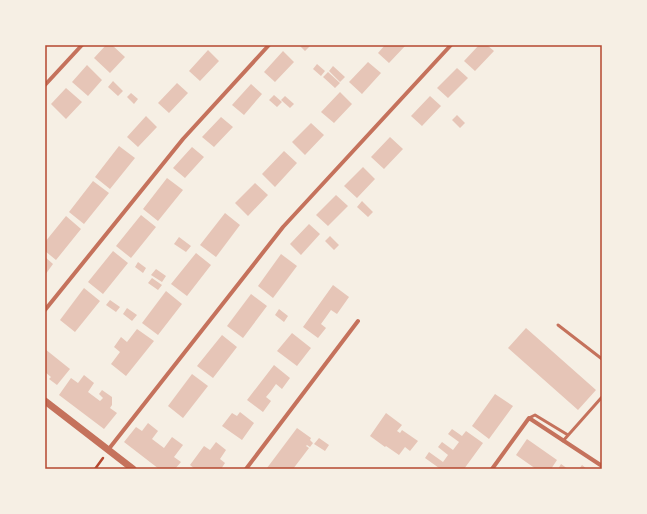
<svg xmlns="http://www.w3.org/2000/svg" width="647" height="514" font-family="'Sofia Sans Condensed',sans-serif">
  <style>
    .building { fill: #e6c5b7 }
    .lines { fill: none; stroke-linecap: round; stroke-linejoin: round }
    .path { stroke: #b5482f; stroke-width: 2.5 }
    .service { stroke: #c5725c; stroke-width: 3 }
    .minor { stroke: #c5725c; stroke-width: 4 }
    .tertiary { stroke: #c5725c; stroke-width: 7 }
    .neatline { fill: none; stroke: #b5482f; stroke-width: 1.5 }
  </style>
  <rect width="100%" height="100%" fill="#f6efe4"/>
  <path class="building" d="M106 45H112L125 57 110 73 94 58Z
    M299 45H311L305 51Z
    M385 45H406L389 63 378 53Z
    M479 45H487L494 51 475 71 464 61Z
    M208 50 219 61 200 81 189 71Z
    M283 51 294 62 275 82 264 72Z
    M368 62 381 73 362 94 349 82Z
    M317 64 325 71 321 76 313 69Z
    M87 65 102 80 88 96 72 82Z
    M333 66 345 77 340 82 329 71Z
    M457 68 468 78 448 98 437 88Z
    M328 72 340 83 335 88 323 77Z
    M113 81 123 91 118 96 108 87Z
    M177 83 188 93 169 113 158 103Z
    M251 84 262 94 244 115 232 105Z
    M66 88 82 102 66 119 51 104Z
    M340 92 352 104 334 123 321 112Z
    M131 93 138 99 134 104 127 97Z
    M274 95 282 102 277 107 269 100Z
    M285 96 294 104 290 108 281 100Z
    M430 96 441 106 422 126 411 116Z
    M457 115 465 123 460 128 452 120Z
    M146 116 157 127 138 147 127 137Z
    M221 117 233 127 214 147 202 137Z
    M311 123 324 135 305 155 292 142Z
    M390 137 403 149 384 169 371 157Z
    M119 146 135 158 110 189 95 177Z
    M192 147 204 157 185 178 173 168Z
    M284 151 297 163 275 187 262 174Z
    M363 167 375 179 357 198 344 186Z
    M167 178 183 190 158 221 143 209Z
    M93 181 109 193 84 224 69 212Z
    M255 183 268 195 248 216 235 203Z
    M336 195 348 206 328 226 316 215Z
    M362 201 373 212 368 217 357 207Z
    M225 213 240 225 216 257 200 245Z
    M141 215 156 227 131 258 116 246Z
    M66 216 81 229 56 260 45 251V242Z
    M309 224 320 234 301 255 290 244Z
    M330 236 339 245 334 250 325 241Z
    M179 237 191 246 186 252 174 244Z
    M113 251 128 263 103 294 88 282Z
    M196 253 211 265 187 296 171 284Z
    M281 254 297 266 273 298 258 286Z
    M45 257 53 264 45 275Z
    M138 262 146 268 143 273 135 267Z
    M156 269 166 276 162 282 151 275Z
    M152 278 162 285 158 290 148 283Z
    M333 285 349 297 337 314 331 310 321 324 326 328 318 338 303 327Z
    M84 288 100 301 75 332 60 320Z
    M166 291 182 304 158 335 142 323Z
    M251 294 267 306 243 338 227 326Z
    M110 300 120 307 116 312 106 305Z
    M127 308 137 315 132 321 123 314Z
    M279 309 288 316 284 322 275 315Z
    M526 328 596 390 578 410 508 348Z
    M137 329 154 341 126 376 111 364 120 352 114 347 121 337 127 342Z
    M292 333 311 348 297 366 277 351Z
    M222 335 237 347 213 378 197 366Z
    M45 349 70 369 57 385 49 379 51 377 45 372Z
    M274 365 290 378 282 389 276 384 271 391 266 397 271 401 263 412 247 400Z
    M192 374 208 386 183 418 168 406Z
    M84 375 94 383 88 392 100 401 103 398 99 394 102 390 112 397V405L110 408 117 413 104 429 59 395 71 378 78 383Z
    M495 394 513 406 489 439 472 426Z
    M240 412 254 423 242 440 222 426 232 413 237 416Z
    M386 413 402 425 397 431 400 433 402 430 418 441 410 451 405 447 399 455 386 446 385 447 370 436Z
    M148 423 158 431 152 439 164 448 172 437 183 445 174 457 181 462 175 469H159L124 442 136 427 142 431Z
    M297 428 311 438 310 440 313 443 310 447 307 445 306 446 309 448 293 469H268L267 468Z
    M452 429 462 436 466 431 483 443 464 469H438L439 468 425 458 429 452 443 462 448 455 438 447 442 442 453 450 459 442 448 434Z
    M319 438 329 445 325 451 314 444Z
    M527 439 557 460 551 469H536L516 455Z
    M216 442 226 450 220 459 225 463 221 469H195L190 465 204 446 210 450Z
    M561 464 568 469H558Z
    M582 465 587 469H579Z"/>
  <g class="lines">
    <path class="path" d="M95 469 103 458"/>
    <path class="service" d="M558 325 602 359
      M529 418 535 415 568 435
      M563 441 602 397"/>
    <path class="minor" d="M45 85 82 45
      M45 310 183 139 269 45
      M108 450 283 227 451 45
      M246 469 358 321
      M492 469 529 418 602 466"/>
    <path class="tertiary" d="M45 401 133 469"/>
  </g>
  <rect width="647" height="514" fill="none" stroke="#f6efe4" stroke-width="92"/>
  <rect x="46" y="46" width="555" height="422" class="neatline"/>
</svg>
